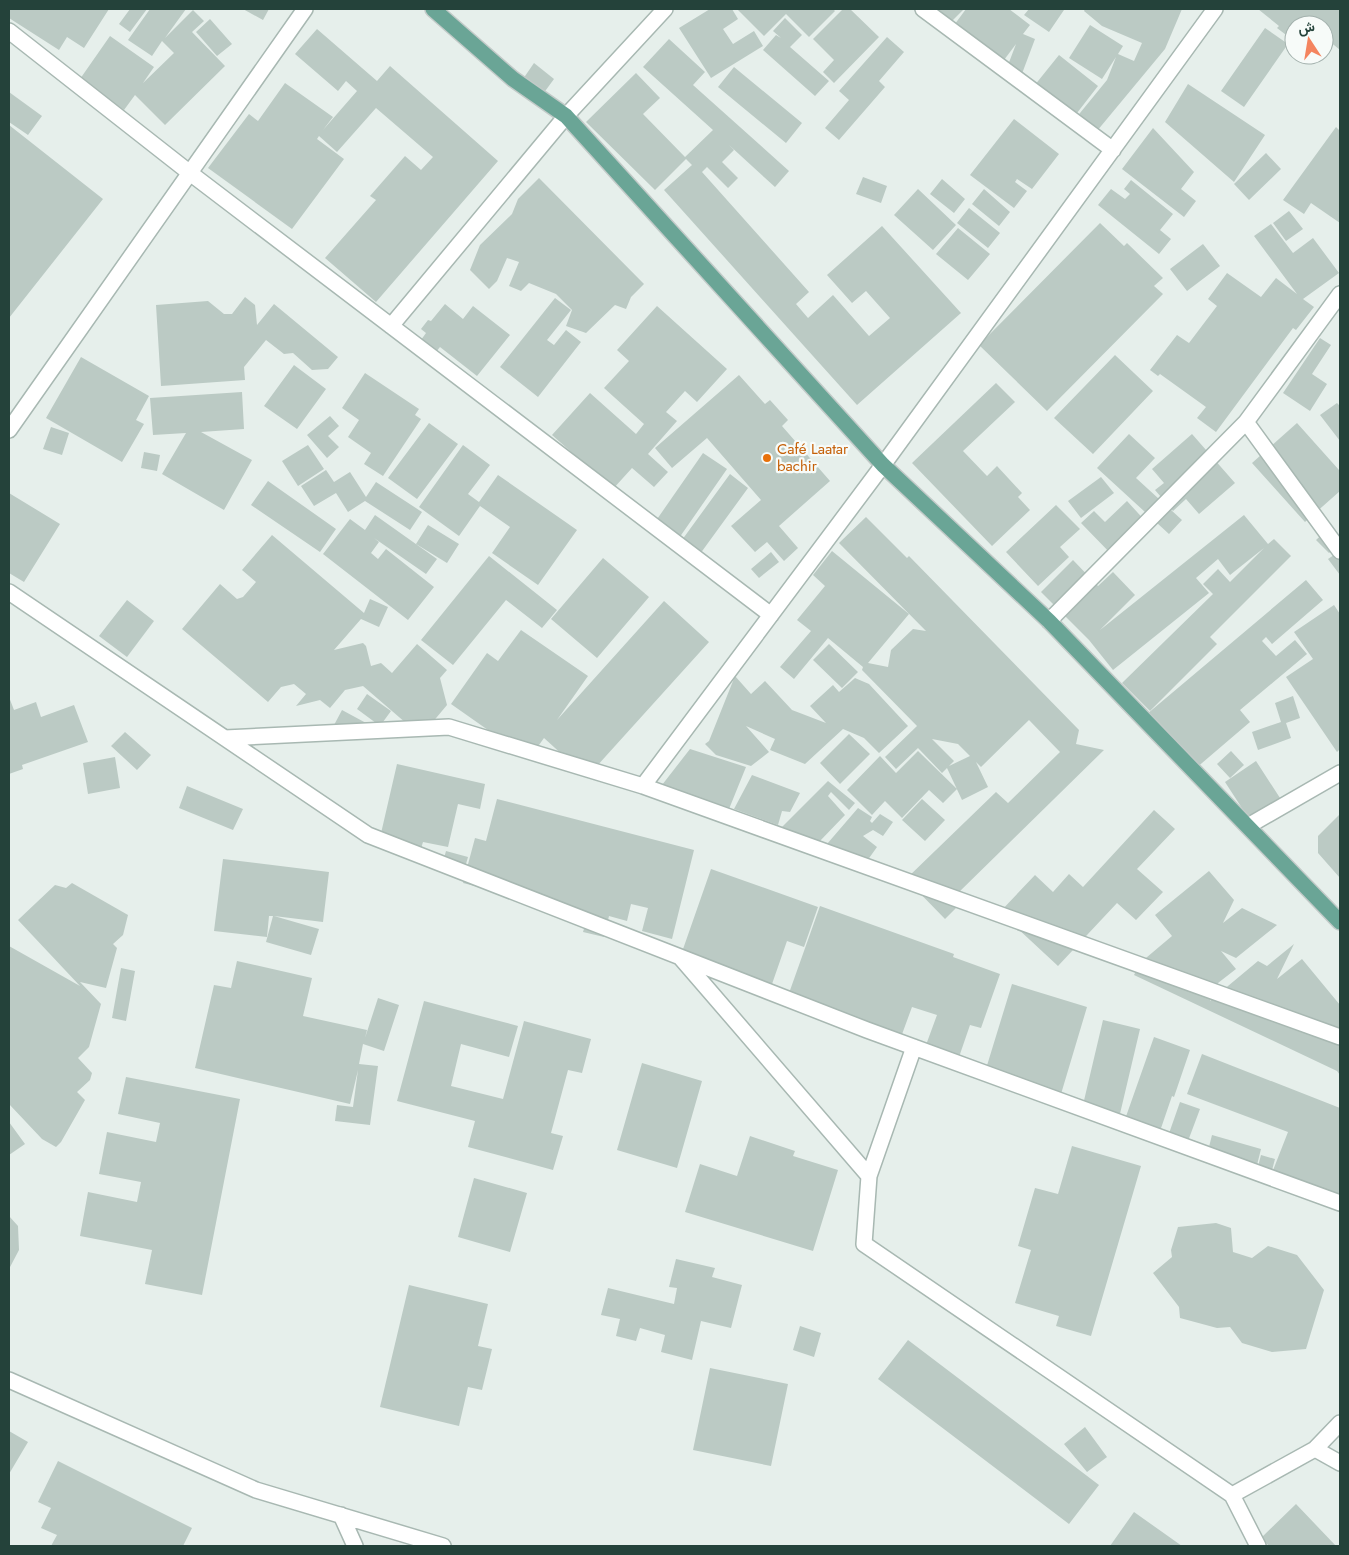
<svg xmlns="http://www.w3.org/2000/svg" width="1349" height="1555" font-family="Jost,Vazirmatn,sans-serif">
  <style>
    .building { fill: #bbcac4; fill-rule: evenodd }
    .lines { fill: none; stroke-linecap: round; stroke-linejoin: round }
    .minor-casing { stroke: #a8b8b2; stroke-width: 18 }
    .major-casing { stroke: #c2cac8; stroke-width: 18 }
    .minor { stroke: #fff; stroke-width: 15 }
    .major { stroke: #6aa596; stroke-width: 15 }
    .food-dot { fill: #e8710a; stroke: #f7fbf9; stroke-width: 2 }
    .labels { text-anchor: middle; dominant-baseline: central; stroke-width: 4.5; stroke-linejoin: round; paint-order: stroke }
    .food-label { font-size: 15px; fill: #c56008; stroke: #f7fbf9; text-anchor: start }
  </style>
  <rect width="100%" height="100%" fill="#e6efeb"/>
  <path class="building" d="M9 9H109L84 48 67 37 59 50 9 18Z
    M130 9H147L130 32 119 24Z
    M150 9H186L165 38 193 10 204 21 192 32 225 66 165 125 135 95 124 110 80 79 110 36 154 67 143 83 174 53 162 41 152 56 128 40Z
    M243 9H269L263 20Z
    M710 9H732L738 19 723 29 733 44 754 31 763 46 711 78 679 28Z
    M737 9H833L835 11 809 37 786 14 764 36Z
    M843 9H850L879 37 834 83 823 72 834 60 813 39Z
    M915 9H964L946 27 936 24Z
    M966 9H1009L1030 25 1023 34 1035 39 1020 79 1005 73 1016 44 998 68 949 32Z
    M1029 9H1062L1064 10 1049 32 1024 15Z
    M1085 9H1182L1165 49 1092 137 1071 124 1107 80 1116 57 1102 79 1069 58 1090 25 1123 46 1118 54 1134 61 1142 43 1102 26 1084 11Z
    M1258 9H1340V50L1328 40 1324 45V25H1294V41L1277 28 1279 26Z
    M785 18 802 35 790 47 829 81 815 96 763 50 776 35 781 38 773 31Z
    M210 19 232 44 217 56 196 32Z
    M1265 28 1288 44 1244 107 1221 91Z
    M317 29 377 81 390 66 498 161 376 302 325 258 376 200 370 196 405 156 421 170 433 157 376 108 337 152 319 136 317 139 344 159 292 229 208 168 249 114 258 121 285 83 333 117 323 130 357 91 346 81 338 91 295 54Z
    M887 37 904 52 879 81 885 87 839 140 825 128 849 100 839 91Z
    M669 39 705 72 693 85 789 171 775 187 729 145 734 150 722 162 738 178 728 188 707 167 702 172 809 292 796 304 808 318 833 295 869 336 890 318 866 291 852 303 827 275 882 226 961 313 857 405 664 190 692 165 686 159 655 190 586 122 636 73 660 98 643 114 685 157 713 130 643 67Z
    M1059 55 1098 86 1070 122 1030 91Z
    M534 63 554 79 543 94 523 79Z
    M734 67 802 123 786 143 718 87Z
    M1188 84 1265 135 1234 182 1165 122Z
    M9 92 42 116 28 135 9 122Z
    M1014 119 1059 154 1032 189 1017 179 1015 182 1027 191 1014 208 970 175Z
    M9 125 103 199 9 318Z
    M1336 127 1340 131V223L1311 203 1304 214 1283 200Z
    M1153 128 1194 172 1181 189 1196 201 1184 217 1122 169Z
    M1266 153 1281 169 1249 200 1234 184Z
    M863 177 887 186 881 203 856 194Z
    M539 178 644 284 631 297 626 309 615 305 586 333 566 326 572 310 556 294 529 283 521 291 509 286 519 262 507 258 497 281 489 289 470 270 480 245 512 214 518 199Z
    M942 179 965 199 954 213 930 194Z
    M1131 180 1173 214 1160 230 1171 239 1159 254 1098 205 1111 189 1125 199 1130 194 1124 189Z
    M918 189 956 225 933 250 894 215Z
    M984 189 1010 212 999 226 972 204Z
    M969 208 1000 233 988 248 957 223Z
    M1289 211 1303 229 1286 241 1273 223Z
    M1100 223 1124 246 1127 243 1163 278 1154 286 1163 294 1047 411 979 345Z
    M1271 224 1293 253 1313 238 1339 273 1303 299 1314 307 1296 330 1293 328 1216 432 1197 418 1206 407 1160 374 1158 376 1150 370 1177 335 1189 343 1217 306 1208 299 1227 273 1261 297 1276 278 1297 294 1254 236Z
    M958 228 990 254 968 280 936 254Z
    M1203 244 1220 266 1187 291 1170 269Z
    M245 297 255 305 257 325 274 304 338 357 328 369 312 370 293 353 284 354 266 340 244 367 245 380 161 386 156 305 208 301 224 314H232Z
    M555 298 571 310 547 340 554 345 566 330 581 342 538 397 500 367Z
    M445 304 463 319 473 306 510 335 477 376 440 347 436 352 421 340 426 333 421 329 428 320 431 321Z
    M657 306 727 369 697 402 685 391 666 412 677 421 648 454 668 472 654 487 632 468 613 489 552 435 590 393 636 434 644 424 604 388 629 361 617 350Z
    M1320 338 1331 345 1312 374 1327 384 1310 411 1283 393Z
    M1115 355 1153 391 1093 454 1054 418Z
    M81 357 149 396 136 420 144 424 122 462 46 418Z
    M294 365 326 389 297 429 264 406Z
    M365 373 419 409 415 415 421 419 383 476 364 464 371 453 348 437 359 420 342 408Z
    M739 375 765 404 770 400 788 420 782 426 830 481 779 526 798 548 784 561 767 542 755 552 731 526 761 500 707 438 672 468 655 448Z
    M996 383 1015 402 963 451 987 476 997 466 1022 493 1018 497 1030 510 992 546 912 463Z
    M242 392 244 429 201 432 252 460 224 510 162 474 186 433 153 435 150 398Z
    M1337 403 1340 406V441L1320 415Z
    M330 416 339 426 328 436 339 447 327 458 307 435Z
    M429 423 458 444 417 499 388 478Z
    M1297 423 1339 470 1340 469V491L1305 522 1252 463Z
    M51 427 69 433 62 455 43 449Z
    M1129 434 1155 458 1136 478 1182 520 1169 534 1097 468Z
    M1192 434 1235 483 1199 514 1186 499 1173 511 1155 490 1164 483 1152 469Z
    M308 445 324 469 298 486 282 461Z
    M463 445 490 465 468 494 479 502 498 475 577 530 538 585 492 553 510 527 480 506 459 536 419 507Z
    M144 452 160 455 157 471 141 468Z
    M703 453 727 469 677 541 653 525Z
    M326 470 334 482 350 472 366 497 376 482 422 512 410 530 365 501 348 512 336 493 314 506 301 486Z
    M730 474 748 488 700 554 682 540Z
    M1101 477 1114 493 1081 518 1068 501Z
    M268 481 336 529 320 552 251 505Z
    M9 493 60 524 24 582 9 573Z
    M1127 501 1148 524 1114 557 1081 523 1094 511 1105 522Z
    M1056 505 1080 529 1060 547 1069 557 1038 586 1006 552Z
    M375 515 437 559 426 574 374 538 379 542 371 553 378 559 386 549 434 587 408 620 323 554 350 519 365 530Z
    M1244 515 1268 544 1274 539 1291 556 1210 637 1217 644 1150 711 1122 683 1213 594 1203 584 1218 569 1230 582 1264 548 1230 575 1218 559 1196 578 1209 593 1113 670 1089 640 1041 592 1073 560 1098 586 1113 572 1135 595 1100 630Z
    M866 517 907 558 909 556 1079 730 1076 744 1104 750 956 895 939 892 956 908 945 919 906 879 996 792 1008 803 1060 752 1029 720 981 767 976 762 988 787 962 800 947 768 942 773 918 748 896 769 885 757 917 726 862 670 863 667 828 638 794 679 780 667 811 631 797 620 825 586 813 575 832 551 909 614 868 663 888 667 891 650 913 629 926 631 839 543ZM932 739 958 744 970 756 949 766 954 761Z
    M428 525 459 544 447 563 416 544Z
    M1328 529 1340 543 1329 553 1316 540Z
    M272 535 364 613 370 599 388 607 379 627 361 619 334 650 363 643 366 646 371 666 381 663 392 673 417 644 447 670 440 678 447 705 421 736 363 686 345 690 330 708 320 700 296 706 306 694 294 684 281 687 268 702 182 629 220 584 237 599 243 597 256 582 242 570Z
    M1340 551V575L1328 559Z
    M771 552 779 562 759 578 751 569Z
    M489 556 557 610 542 628 506 600 453 665 421 640Z
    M603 558 649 597 597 658 551 619Z
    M1306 580 1323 600 1272 644 1266 637 1262 641 1276 656 1295 640 1307 654 1240 710 1250 722 1195 769 1147 714Z
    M127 600 154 621 127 657 99 636Z
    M664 601 709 642 587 777 544 738 529 759 451 704 487 653 498 661 521 630 588 676 557 720Z
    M1334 605 1340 614V749L1337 752 1286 677 1313 659 1294 632Z
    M829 644 858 672 842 688 813 660Z
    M735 676 751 694 765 681 792 710 826 723 810 706 833 685 839 692 855 678 869 684 908 726 879 753 864 738 843 729 805 764 770 750 775 739 746 726 769 752 751 766 716 755 705 744 709 741Z
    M367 694 391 711 380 726 357 709Z
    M1293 696 1300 718 1286 723 1291 738 1258 750 1252 732 1281 722 1275 703Z
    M9 697 14 710 36 702 41 717 74 705 88 742 22 765 23 769 9 774Z
    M342 710 366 723 357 740 333 727Z
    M125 732 151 755 137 770 111 746Z
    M849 734 870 754 840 784 820 763Z
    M690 749 746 767 729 809 662 785Z
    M918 751 957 789 943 803 929 790 902 818 885 801 872 815 847 790 880 756 896 773Z
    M1231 751 1244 765 1230 778 1217 764Z
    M115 757 120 788 88 794 83 763Z
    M1256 761 1280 798 1249 819 1225 782Z
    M397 764 485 784 480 809 458 804 448 847 423 842 420 852 379 842Z
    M752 775 800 793 790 812 782 811 778 825 734 809Z
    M828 781 855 803 849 810 831 792 828 796 845 815 819 842 782 827Z
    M187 786 243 809 233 830 179 808Z
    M497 799 694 850 672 939 642 931 648 908 631 904 627 921 609 916 604 937 583 932 588 915 463 883 475 838 486 841Z
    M922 799 945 820 925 841 902 820Z
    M858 808 872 817 870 821 872 823 880 814 893 822 883 836 873 830 863 836 877 847 867 861 827 844Z
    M1154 810 1175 829 1137 869 1163 892 1136 920 1117 903 1058 966 1000 912 1035 875 1053 892 1069 874 1083 887Z
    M1340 814V878L1318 853V836Z
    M446 851 468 857 464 871 442 865Z
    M223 859 329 872 323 922 274 916 319 929 311 955 266 942 273 916H269L267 937 214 931Z
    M711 869 818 907 804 947 787 941 772 984 682 952Z
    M1209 871 1234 900 1223 923 1242 908 1277 925 1236 958 1221 951 1236 969 1218 983 1210 1001 1258 961 1267 966 1294 944 1277 979 1302 959 1340 1005V1075L1337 1071 1134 975 1140 963 1172 936 1155 915Z
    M72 883 128 915 123 935 113 944 117 948 106 988 80 982 101 1004 89 1047 78 1058 92 1073 90 1080 77 1092 85 1100 61 1142 56 1147 42 1139 9 1104V946L80 986 18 920 55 885 66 888Z
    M820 906 954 954 953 957 1000 974 981 1028 970 1025 959 1057 926 1045 937 1015 912 1007 901 1037 788 996Z
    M237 961 312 978 303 1016 367 1030 365 1038 378 998 399 1005 384 1051 363 1044 359 1064 378 1066 370 1125 335 1121 337 1105 353 1107 358 1070 350 1104 195 1068 214 985 231 988Z
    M121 968 135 971 126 1021 112 1018Z
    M1012 984 1087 1007 1061 1094 985 1072Z
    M424 1001 518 1026 509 1057 461 1044 451 1086 503 1099 524 1021 591 1039 582 1073 568 1070 551 1133 563 1136 553 1170 468 1147 475 1121 397 1101Z
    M1103 1020 1140 1029 1119 1118 1082 1109Z
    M1154 1037 1190 1050 1174 1097 1172 1096 1158 1137 1123 1125Z
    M1202 1054 1340 1108V1207L1270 1178 1288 1132 1187 1094Z
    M642 1063 702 1081 677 1168 617 1150Z
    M126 1077 240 1099 202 1295 145 1284 152 1250 80 1236 88 1192 137 1202 141 1182 99 1174 107 1132 156 1142 160 1123 118 1114Z
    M1180 1102 1200 1109 1185 1149 1166 1142Z
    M9 1122 25 1144 9 1155Z
    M1212 1135 1261 1149 1256 1169 1207 1155Z
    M750 1136 795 1151 793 1156 838 1170 813 1251 685 1212 700 1164 737 1176Z
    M1072 1146 1141 1166 1091 1336 1056 1326 1059 1316 1015 1303 1031 1250 1018 1246 1035 1188 1058 1194Z
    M1261 1155 1275 1159 1271 1174 1257 1170Z
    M474 1178 527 1193 510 1252 458 1237Z
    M9 1216 18 1226 19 1250 9 1269Z
    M1216 1223 1231 1228 1233 1252 1252 1258 1268 1246 1297 1255 1324 1290 1306 1349 1272 1352 1242 1343 1230 1327 1217 1328 1180 1318 1179 1307 1153 1273 1172 1257 1171 1250 1178 1227Z
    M676 1259 715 1268 712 1277 742 1285 731 1328 701 1321 692 1360 661 1352 665 1335 640 1328 636 1341 616 1336 620 1319 601 1315 608 1288 674 1304 677 1288 669 1287Z
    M409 1285 488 1304 478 1346 492 1349 482 1390 468 1387 459 1426 380 1407Z
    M800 1326 821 1333 814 1357 793 1350Z
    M908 1340 1099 1485 1069 1524 878 1379Z
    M710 1368 788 1384 771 1466 693 1450Z
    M1085 1427 1107 1457 1087 1472 1064 1444Z
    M9 1431 28 1442 9 1474Z
    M58 1461 192 1528 183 1546H51L57 1535 41 1528 51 1508 38 1502Z
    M1296 1504 1336 1546H1269L1261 1538Z
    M1134 1512 1182 1546H1110Z"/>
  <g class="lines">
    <defs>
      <path id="minor" d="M923 9 1113 150
        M9 31 190 173 771 615
        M391 326 566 116 665 9
        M1246 422 1340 551
        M9 430 305 9
        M9 592 368 835 867 1030 1340 1203
        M1049 621 1246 422 1340 294
        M225 738 449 727 643 786 1340 1037
        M643 786 883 465 1215 9
        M1248 826 1340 773
        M681 958 869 1176 864 1244 1232 1495 1315 1449 1340 1423
        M869 1176 914 1047
        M9 1380 256 1490 443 1546
        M1315 1449 1340 1463
        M1232 1495 1258 1546
        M341 1515 355 1546"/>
      <path id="major" d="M433 9 513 79 566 116 883 465 1049 621 1340 922"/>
    </defs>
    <use href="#minor" class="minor-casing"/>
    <use href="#major" class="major-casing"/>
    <use href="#minor" class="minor"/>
    <use href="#major" class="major"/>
  </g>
  <circle class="food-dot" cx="767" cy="458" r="5"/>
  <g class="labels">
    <g class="food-label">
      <text x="777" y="449">Café Laatar<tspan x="777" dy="17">bachir</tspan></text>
    </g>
  </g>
  <rect width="1349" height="1555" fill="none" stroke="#24423a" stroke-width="20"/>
  <g transform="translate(1309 40) rotate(348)"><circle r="24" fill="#f7fbf9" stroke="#a3b1ad"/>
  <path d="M0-4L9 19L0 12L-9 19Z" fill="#f4845f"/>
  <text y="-8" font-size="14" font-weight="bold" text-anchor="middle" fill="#24423a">ش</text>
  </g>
</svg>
